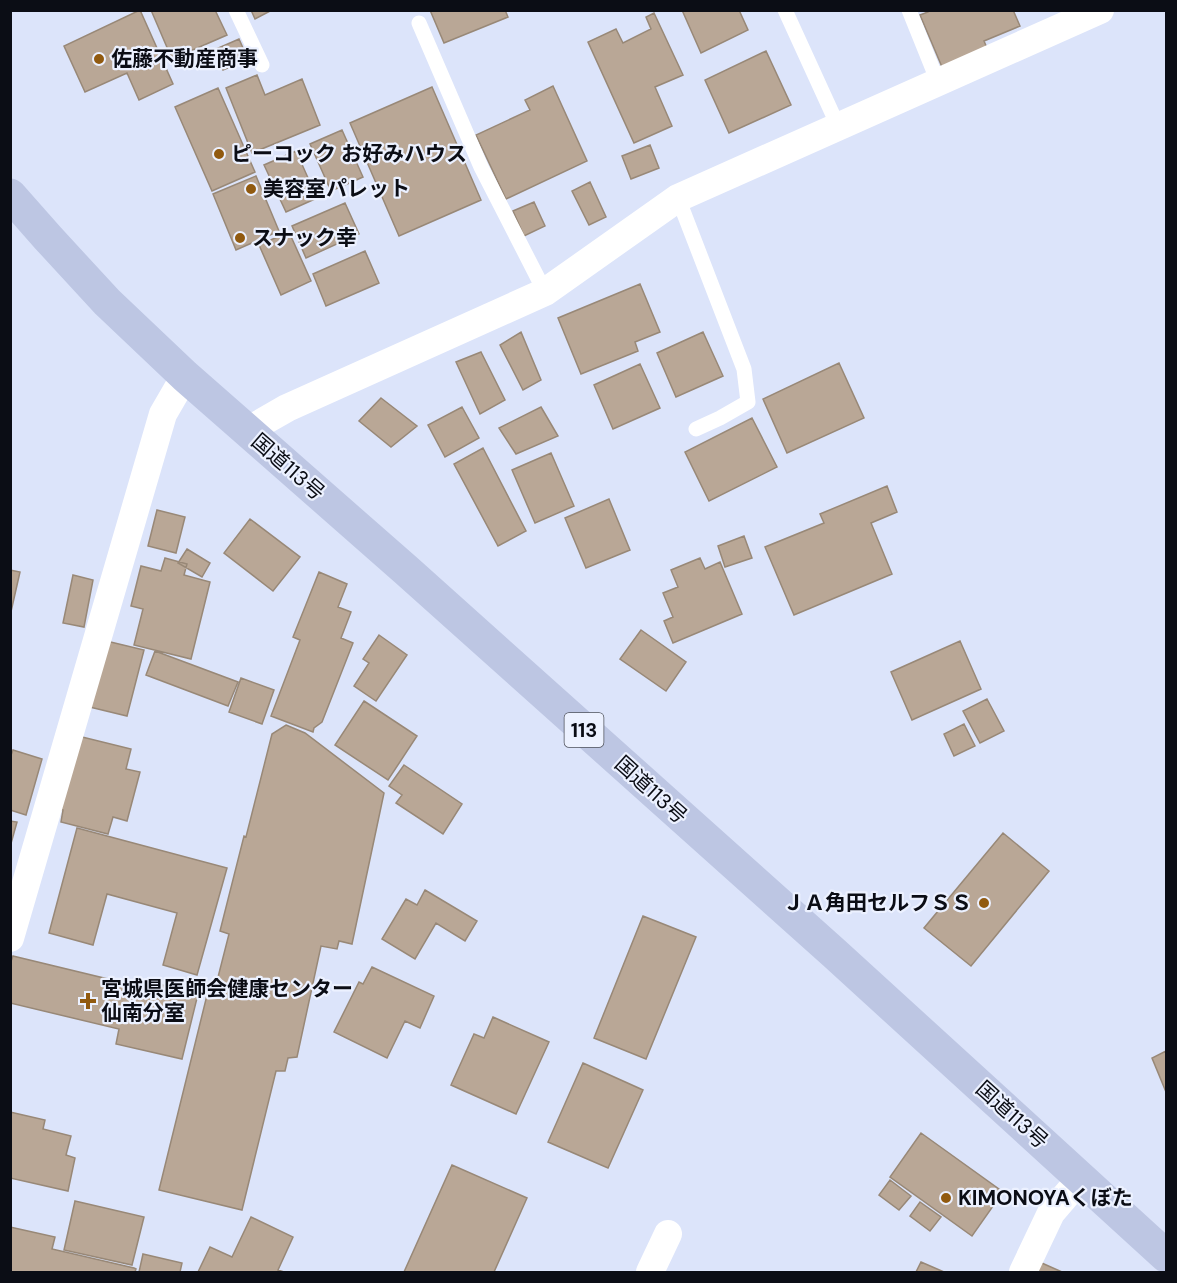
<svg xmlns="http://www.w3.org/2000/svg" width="1177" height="1283" font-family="'DM Sans','Noto Sans JP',sans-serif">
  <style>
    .building { fill: #b9a796; stroke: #988877; stroke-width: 1.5 }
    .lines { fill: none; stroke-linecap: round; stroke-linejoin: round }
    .service { stroke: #fff; stroke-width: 15 }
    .minor { stroke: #fff; stroke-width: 28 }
    .trunk { stroke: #bdc6e3; stroke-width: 33 }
    .poi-dot { fill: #915a10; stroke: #ecf1ff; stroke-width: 2 }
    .labels { text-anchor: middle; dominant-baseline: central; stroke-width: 4.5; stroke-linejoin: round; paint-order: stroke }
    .shield { fill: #ecf1ff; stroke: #4e515b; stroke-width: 1.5 }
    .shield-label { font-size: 20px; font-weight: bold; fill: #0b0d15 }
    .poi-label { font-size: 21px; font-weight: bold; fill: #0b0d15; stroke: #ecf1ff; text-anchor: start }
    .street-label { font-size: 21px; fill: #0b0d15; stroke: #ecf1ff }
  </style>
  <rect width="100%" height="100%" fill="#dce4fa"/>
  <path class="building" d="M140 10 173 84 139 100 127 73 85 92 64 46Z
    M151 10H215L227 35 172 59Z
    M251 10H272L255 19Z
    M430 10H505L508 17 444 43Z
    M682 10H739L748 30 701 53Z
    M928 10H1013L1020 26 984 41 987 48 942 67 920 15 928 12Z
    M654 13 683 75 655 87 672 126 634 143 588 42 616 29 623 43 651 29 646 17Z
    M239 39 248 59 223 70 214 50Z
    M766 51 791 105 729 133 705 80Z
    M257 75 265 95 302 79 320 125 252 153 226 88Z
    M553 86 587 161 506 199 476 135 530 110 525 100Z
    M432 87 481 200 399 236 350 123Z
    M218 88 255 172 212 191 175 107Z
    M342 130 363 177 331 191 310 144Z
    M650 145 659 168 631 179 622 156Z
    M296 151 317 198 286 212 264 165Z
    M256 176 279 231 236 250 213 194Z
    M590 182 606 217 589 225 572 191Z
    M534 202 545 226 524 236 513 211Z
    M345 203 359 234 306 258 292 226Z
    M289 232 311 281 281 295 259 245Z
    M365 251 379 283 326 306 313 274Z
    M640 284 660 332 635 342 638 351 581 374 558 318Z
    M521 332 541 380 523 390 500 345Z
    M703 332 723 376 676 397 657 353Z
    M481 352 505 400 480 414 456 362Z
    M839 363 864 418 787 453 763 399Z
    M640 364 660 408 613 429 594 385Z
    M381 398 417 426 391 447 359 421Z
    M462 407 479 438 445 457 428 425Z
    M541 407 558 436 516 454 499 428Z
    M752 418 777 467 709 501 685 452Z
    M483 448 526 531 498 546 454 464Z
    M551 453 574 506 535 523 512 470Z
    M887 486 897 512 871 523 892 574 794 615 765 547 824 523 820 514Z
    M609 499 630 550 586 568 565 518Z
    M157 510 185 517 176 553 148 546Z
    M250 519 300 557 273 591 224 553Z
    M744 536 752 558 725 567 718 546Z
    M187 549 210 563 202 577 178 563Z
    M165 558 187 564 184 575 210 582 191 659 134 645 143 609 131 606 141 566 161 571Z
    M700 558 705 569 720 562 742 614 673 643 664 621 673 617 663 593 678 587 671 570Z
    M10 570 20 572 10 616Z
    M319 572 347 584 338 607 351 612 341 638 353 643 322 722 314 728 313 732 271 716 300 640 293 637Z
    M73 575 93 580 84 627 63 623Z
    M641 630 686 662 666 691 620 659Z
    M379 635 407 655 376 701 354 686 369 663 363 659Z
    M94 638 144 650 127 716 77 704Z
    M960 641 981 689 912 720 891 672Z
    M155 651 238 682 228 706 146 675Z
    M241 678 274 690 262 724 229 712Z
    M987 699 1004 731 980 743 963 711Z
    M364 701 417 736 388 780 335 745Z
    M964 724 975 746 954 756 944 734Z
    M286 725 305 733 384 793 352 944 339 941 337 949 321 946 297 1057 288 1058 285 1071H276L242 1210 159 1190 209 987 215 989 229 934 220 931 244 836 246 837 272 734Z
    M70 734 131 749 126 769 140 772 127 821 113 817 108 834 61 822 63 810 51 807Z
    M13 750 42 759 26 815 10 810V758Z
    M404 765 462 804 443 834 396 803 402 795 389 786Z
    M10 821 17 822 10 847Z
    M77 828 227 868 197 975 163 965 177 913 107 894 93 945 49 933Z
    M1003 833 1049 871 971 966 924 928Z
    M425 890 477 921 465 941 436 923 415 959 382 939 406 899 417 905Z
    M643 916 696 937 646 1059 594 1038Z
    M13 956 133 985 135 978 198 994 182 1059 116 1044 119 1029 10 1003V964Z
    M372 967 434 996 420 1028 405 1021 387 1058 334 1032 359 982 363 984Z
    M493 1017 549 1042 516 1114 451 1085 474 1034 484 1038Z
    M1166 1051V1092L1152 1058Z
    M583 1063 643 1090 608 1168 548 1142Z
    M10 1112 45 1120 43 1129 71 1136 66 1155 75 1158 68 1191 10 1178Z
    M921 1133 1003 1192 972 1236 890 1177Z
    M452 1165 527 1198 494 1272H404Z
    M890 1180 911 1196 899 1210 879 1195Z
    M75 1201 144 1217 132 1265 64 1250Z
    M920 1202 941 1217 930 1231 910 1216Z
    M251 1217 293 1237 278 1270 284 1272H198L210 1247 232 1257Z
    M10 1227 55 1237 52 1249 134 1268 136 1269 135 1272H10Z
    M143 1254 182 1263 180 1272H139Z
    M1035 1260 1062 1272H1030Z
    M921 1262 944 1272H916Z"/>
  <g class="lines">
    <path class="service" d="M236 10 262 65
      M785 10 838 126
      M909 10 938 82
      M419 23 481 167 545 292
      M678 198 744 369 748 402 720 418 696 429"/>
    <path class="minor" d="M247 431 287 408 545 292 678 198 1100 10
      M10 938 163 414 185 376
      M650 1272 668 1234
      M1023 1272 1051 1213 1081 1178"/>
    <path class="trunk" d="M10 195 48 238 107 302 185 376 406 570 834 953 1166 1256"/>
  </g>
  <g class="poi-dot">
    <circle cx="99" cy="59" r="6"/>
    <circle cx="219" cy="154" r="6"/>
    <circle cx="251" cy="189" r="6"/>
    <circle cx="240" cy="238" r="6"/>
    <circle cx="984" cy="903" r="6"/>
    <path d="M85 992h6v6h6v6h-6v6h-6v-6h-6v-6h6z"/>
    <circle cx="946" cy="1198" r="6"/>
  </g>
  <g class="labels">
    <rect class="shield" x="564.5" y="713" width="39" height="34" rx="4.5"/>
    <g class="shield-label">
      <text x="584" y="730">113</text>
    </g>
    <g class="poi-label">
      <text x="111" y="59">佐藤不動産商事</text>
      <text x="231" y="154">ピーコック お好みハウス</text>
      <text x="263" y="189">美容室パレット</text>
      <text x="252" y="238">スナック幸</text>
      <text x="972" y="903" text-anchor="end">ＪＡ角田セルフＳＳ</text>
      <text x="101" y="989">宮城県医師会健康センター<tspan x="101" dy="24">仙南分室</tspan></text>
      <text x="958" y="1198">KIMONOYAくぼた</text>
    </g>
    <g class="street-label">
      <text transform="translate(288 467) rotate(41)">国道113号</text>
      <text transform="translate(651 790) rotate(42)">国道113号</text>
      <text transform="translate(1012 1115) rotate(42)">国道113号</text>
    </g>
  </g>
  <rect width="1177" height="1283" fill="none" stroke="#0b0d15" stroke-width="24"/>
</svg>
